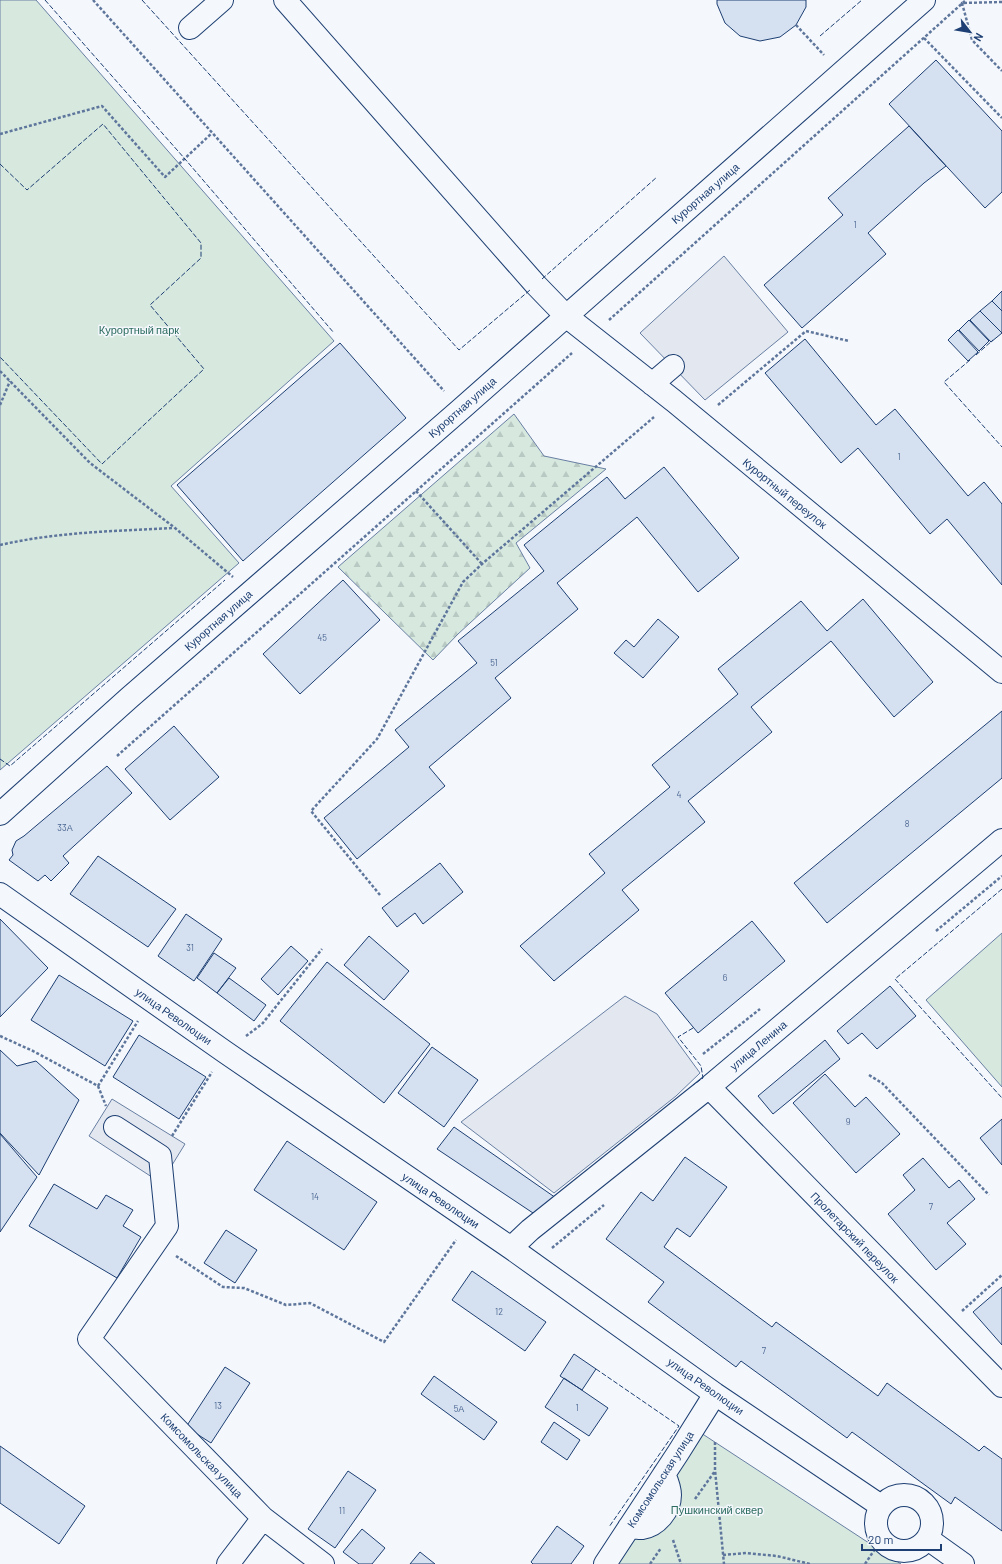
<svg xmlns="http://www.w3.org/2000/svg" width="1002" height="1564" font-family="Barlow,sans-serif">
  <style>
    .green { fill: #d7e8df; stroke: #687fa3 }
    .forest { fill: url(#forest-firs); stroke: #687fa3 }
    .parking { fill: #e3e8f0; stroke: #687fa3 }
    .building { fill: #d5e0f0; stroke: #1d3f73 }
    .lines { fill: none; stroke-linecap: round; stroke-linejoin: round }
    .minor-casing { stroke: #1d3f73; stroke-width: 24 }
    .path { stroke: #5e769c; stroke-width: 2.5; stroke-dasharray: 3 2; stroke-linecap: butt }
    .minor { stroke: #f4f7fb; stroke-width: 22 }
    .fence { stroke: #1d3f73; stroke-width: 1; stroke-dasharray: 5 2; stroke-linecap: butt }
    .labels { text-anchor: middle; dominant-baseline: central; stroke-width: 3; stroke-linejoin: round; paint-order: stroke }
    .number-label { font-size: 9px; fill: #4b6792 }
    .street-label { font-size: 11px; fill: #1d3f73; stroke: #f4f7fb }
    .park-label { font-size: 11px; fill: #2c6c60; stroke: #f4f7fb }
  </style>
  <defs>
    <pattern id="forest-firs" width="22" height="20" patternUnits="userSpaceOnUse"><rect width="22" height="20" fill="#d7e8df"/><path d="M5 1l3.5 6h-7zM16 11l3.5 6h-7z" fill="#b8c8c3"/></pattern>
  </defs>
  <rect width="100%" height="100%" fill="#f4f7fb"/>
  <path class="green" d="M0 0H36L334 341 171 486 239 563 0 770Z
    M1002 933V1087L926 1000Z
    M701 1433 901 1564H614Z"/>
  <path class="forest" d="M514 414 544 456 606 469 516 543 530 568 458 634 433 660 338 567Z"/>
  <path class="parking" d="M724 256 788 332 705 400 640 333Z
    M625 996 657 1014 700 1073 676 1096 554 1193 461 1122Z
    M112 1099 185 1144 161 1183 89 1136Z"/>
  <path class="building" d="M717 0H806V7L796 25 780 37 760 41 740 36 725 23 717 4Z
    M936 60 1002 131V192L985 208 889 104Z
    M909 126 946 166 924 183 868 233 886 254 802 328 764 285 843 215 828 198Z
    M1002 291V311L992 301Z
    M992 301 1002 311V333L980 311Z
    M980 311 1002 333 991 342 970 320Z
    M969 320 989 341 979 351 959 330Z
    M958 330 978 352 968 361 948 340Z
    M805 339 876 425 895 409 968 496 984 482 1002 504V585L947 519 930 534 858 448 841 463 765 373Z
    M340 343 406 418 243 561 177 485Z
    M664 467 739 558 698 592 637 517 557 583 578 609 495 678 511 698 429 767 445 786 357 859 324 818 409 747 395 730 477 663 458 641 544 571 524 545 607 477 625 499Z
    M343 580 380 620 300 694 263 654Z
    M863 599 933 682 894 717 831 641 751 707 772 732 688 801 705 822 622 890 639 910 554 981 520 946 605 873 589 854 670 787 652 765 738 694 718 669 801 601 827 631Z
    M658 619 679 637 643 678 614 653 626 640 634 647Z
    M1002 711V778L827 923 794 883Z
    M174 726 219 777 170 820 125 769Z
    M107 766 132 793 63 856 69 863 51 881 45 875 38 881 9 860 13 855 12 850 16 841 24 836Z
    M98 856 176 909 148 947 70 894Z
    M440 863 463 892 423 924 415 913 397 927 382 908Z
    M186 914 222 939 194 981 158 956Z
    M0 919 48 968 0 1017Z
    M752 921 785 961 698 1033 665 993Z
    M369 936 409 971 384 1000 344 965Z
    M291 946 308 961 278 995 261 979Z
    M214 953 236 968 217 993 197 978Z
    M327 962 430 1044 384 1103 280 1021Z
    M59 975 133 1021 105 1066 31 1020Z
    M229 978 266 1005 254 1021 217 993Z
    M890 986 916 1016 877 1049 862 1033 848 1044 837 1031Z
    M139 1035 206 1077 179 1119 113 1077Z
    M825 1040 840 1059 773 1114 758 1096Z
    M432 1047 478 1080 444 1127 398 1093Z
    M0 1050 17 1066 36 1061 79 1100 39 1175 0 1133Z
    M825 1074 855 1107 866 1097 900 1134 856 1173 793 1103Z
    M1002 1119V1165L980 1138Z
    M454 1127 556 1198 536 1215 437 1149Z
    M0 1134 37 1177 0 1232Z
    M287 1141 377 1202 344 1250 254 1190Z
    M685 1157 727 1187 690 1237 677 1228 664 1247 772 1327 776 1322 878 1396 887 1383 979 1451 984 1446 1002 1459V1531L955 1497 951 1504 852 1432 847 1438 741 1361 736 1367 648 1302 664 1282 606 1239 641 1192 653 1201Z
    M923 1158 949 1188 959 1180 975 1199 947 1223 966 1244 936 1270 888 1214 915 1190 903 1175Z
    M54 1184 97 1209 106 1195 133 1210 123 1226 141 1237 117 1278 29 1226Z
    M226 1230 257 1250 235 1283 204 1263Z
    M472 1271 546 1322 525 1351 452 1300Z
    M1002 1287V1345L973 1312Z
    M574 1354 596 1369 582 1390 560 1376Z
    M225 1367 250 1383 211 1443 186 1427Z
    M434 1376 497 1422 484 1440 421 1394Z
    M564 1378 608 1408 589 1436 545 1407Z
    M554 1422 580 1440 567 1460 541 1442Z
    M0 1446 85 1506 59 1544 0 1503Z
    M348 1471 376 1490 335 1548 308 1529Z
    M557 1526 584 1546 571 1564H533L531 1562Z
    M362 1529 385 1548 372 1564H359L343 1552Z
    M420 1552 435 1564H410Z"/>
  <g class="lines">
    <defs>
      <path id="minor" d="M285 0 536 285 566 316 674 401 1002 672
        M190 28 222 0
        M652 384 673 366
        M0 814 129 698 460 410 924 0
        M0 894 225 1052 511 1248 715 1394 881 1506
        M709 1087 1002 1386
        M115 1127 160 1156 167 1226 89 1339 263 1518 323 1564
        M511 1248 530 1230 709 1087 1002 840
        M876 1523a28 28 0 1 1 56 0a28 28 0 1 1-56 0Z
        M629 1527C633 1527 638 1528 642 1528 657 1526 670 1510 670 1495 670 1487 667 1481 664 1474
        M928 1539 963 1564
        M228 1564 263 1518
        M605 1564 678 1453 715 1394"/>
    </defs>
    <use href="#minor" class="minor-casing"/>
    <path class="path" d="M93 0 444 391
      M1002 2 962 3 972 40 1002 71
      M796 25 824 55
      M924 38 1002 118
      M0 134 102 106 165 177 212 133
      M609 320 966 0
      M0 371 90 463 175 528 233 577
      M0 405 10 381
      M718 405 806 331 849 341
      M416 491 482 564
      M0 545C57 532 116 531 174 528
      M117 756 572 353
      M380 895 311 811 377 739 463 582 482 564 654 417
      M936 931 1002 876
      M0 1036 33 1051 98 1086 106 1106
      M246 1036 262 1024 322 949
      M703 1054 760 1009
      M869 1075 882 1083 989 1195
      M98 1086 138 1021
      M172 1136 212 1072
      M552 1248 604 1205
      M176 1256 223 1287 244 1288 286 1305 310 1303 384 1342 456 1240
      M962 1311 1002 1275
      M715 1442V1470L724 1564
      M695 1499 715 1471
      M673 1540 681 1564
      M723 1555 746 1553 777 1556 810 1564
      M650 1564 661 1548
      M865 1564 881 1540"/>
    <use href="#minor" class="minor"/>
    <path class="fence" d="M45 0 185 159 334 333
      M142 0 459 350 530 290
      M820 36 862 0
      M0 164 27 190 103 124 201 243V258L150 305 204 369 102 464 0 357
      M542 279 657 177
      M976 355 993 340
      M970 360 944 382 1002 447
      M0 759 10 766 225 580
      M1002 889 895 979 1002 1098
      M693 1028 678 1037 701 1066 703 1078 693 1085
      M596 1369 679 1426 609 1527"/>
  </g>
  <g class="labels">
    <g class="number-label">
      <text x="855" y="224">1</text>
      <text x="899" y="456">1</text>
      <text x="322" y="637">45</text>
      <text x="494" y="662">51</text>
      <text x="679" y="794">4</text>
      <text x="907" y="823">8</text>
      <text x="65" y="827">33А</text>
      <text x="190" y="947">31</text>
      <text x="725" y="977">6</text>
      <text x="848" y="1121">9</text>
      <text x="315" y="1196">14</text>
      <text x="931" y="1206">7</text>
      <text x="499" y="1311">12</text>
      <text x="764" y="1350">7</text>
      <text x="218" y="1405">13</text>
      <text x="577" y="1407">1</text>
      <text x="459" y="1408">5А</text>
      <text x="342" y="1510">11</text>
    </g>
    <g class="street-label">
      <text transform="translate(705 193) rotate(-41)">Курортная улица</text>
      <text transform="translate(462 407) rotate(-41)">Курортная улица</text>
      <text transform="translate(785 493) rotate(39)">Курортный переулок</text>
      <text transform="translate(218 620) rotate(-41)">Курортная улица</text>
      <text transform="translate(174 1016) rotate(35)">улица Революции</text>
      <text transform="translate(758 1045) rotate(-40)">улица Ленина</text>
      <text transform="translate(441 1200) rotate(34)">улица Революции</text>
      <text transform="translate(855 1237) rotate(46)">Пролетарский переулок</text>
      <text transform="translate(706 1386) rotate(35)">улица Революции</text>
      <text transform="translate(202 1455) rotate(46)">Комсомольская улица</text>
      <text transform="translate(660 1479) rotate(-57)">Комсомольская улица</text>
    </g>
    <g class="park-label">
      <text x="139" y="329">Курортный парк</text>
      <text x="717" y="1509">Пушкинский сквер</text>
    </g>
  </g>
  <g transform="translate(970 32) rotate(121)" stroke="#f4f7fb" stroke-width="3" paint-order="stroke">
  <path d="M0-3L7 15L0 10L-7 15Z" fill="#1d3f73"/>
  <text y="-6" font-size="11" font-weight="bold" text-anchor="middle" fill="#1d3f73">N</text>
  </g>
  <path d="M862 1544v6h79v-6" fill="none" stroke="#1d3f73" stroke-width="2"/>
  <text x="868" y="1544" font-size="12" fill="#1d3f73" stroke="#f4f7fb" stroke-width="3" paint-order="stroke">20 m</text>
</svg>
